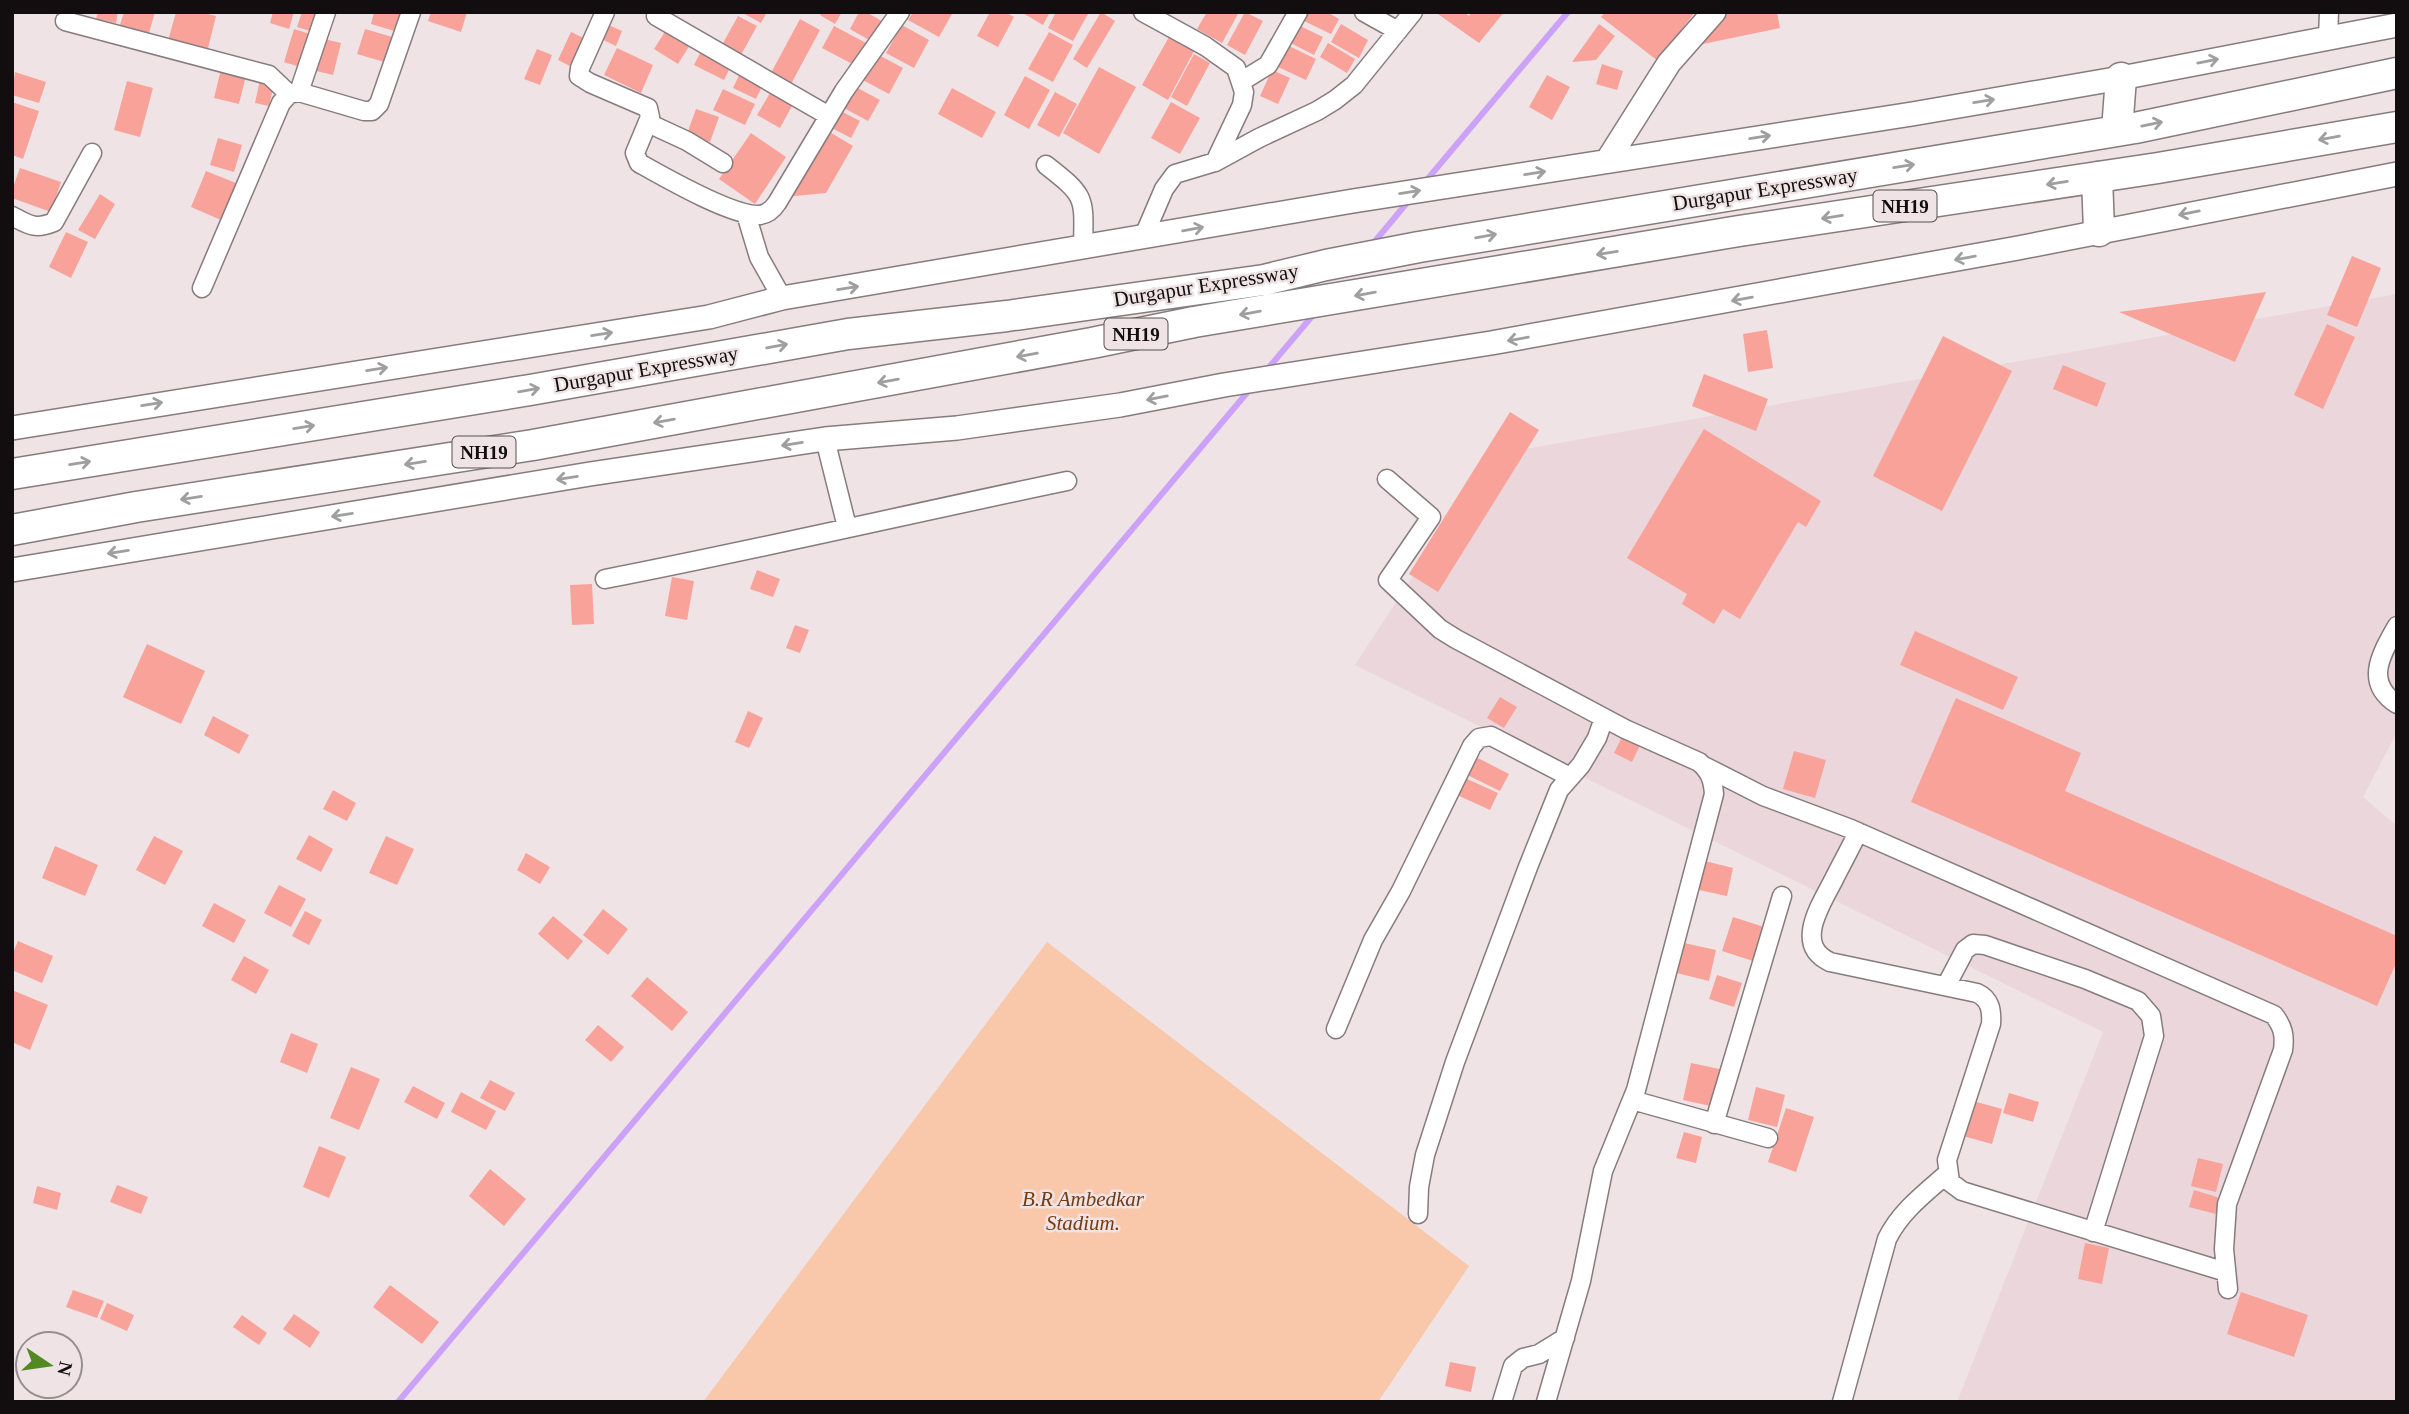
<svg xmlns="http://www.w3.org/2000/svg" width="2409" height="1414" font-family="'Times New Roman',serif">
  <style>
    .built { fill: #ebd6dc }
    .green { fill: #f9c7a9 }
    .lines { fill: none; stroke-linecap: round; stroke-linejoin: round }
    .stream { stroke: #cca2f9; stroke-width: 6 }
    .building { fill: #f8a299 }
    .minor-casing { stroke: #867b7e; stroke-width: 21 }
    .tertiary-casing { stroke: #867b7e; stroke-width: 26 }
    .trunk-casing { stroke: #867b7e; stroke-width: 33 }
    .minor { stroke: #fff; stroke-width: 18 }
    .tertiary { stroke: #fff; stroke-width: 23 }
    .trunk { stroke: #fff; stroke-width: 30 }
    .oneway { stroke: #a09f9f }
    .labels { text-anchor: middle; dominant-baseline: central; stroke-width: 5; stroke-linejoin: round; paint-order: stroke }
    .shield { fill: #efe3e6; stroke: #544e50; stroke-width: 2 }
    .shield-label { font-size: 19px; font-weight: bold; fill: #120e0f }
    .street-label { font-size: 21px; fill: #120e0f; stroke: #efe3e6 }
    .park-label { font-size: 21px; font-style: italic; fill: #753c11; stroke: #efe3e6 }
  </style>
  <rect width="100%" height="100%" fill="#efe3e6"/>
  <path class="built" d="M2397 294V732L2363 797 2397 826V1402H1957L2103 1032 1355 665 1492 455Z"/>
  <path class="green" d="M1047 942 1469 1266 1378 1402H703Z"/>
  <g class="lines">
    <path class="stream" d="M1425 182 1568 12
      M1371 246 1411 198
      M1265 372 1314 314
      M398 1402 1251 388"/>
  </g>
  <path class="building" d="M98 12H118L116 23 96 19Z
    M124 12H155L149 33 120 25Z
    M176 12H200L216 16 207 52 168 41Z
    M273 12H294L289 29 270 23Z
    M302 12H323L317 33 297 27Z
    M374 12H408L401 33 371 24Z
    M431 12H467L461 32 428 21Z
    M741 12H767L761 23Z
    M822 12H842L835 24 820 15Z
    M859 12H866L887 24 876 44 850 29Z
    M913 12H953L939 37 908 20Z
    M990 12H1005L1014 17 998 47 977 36Z
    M1021 12H1050L1043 25Z
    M1056 12H1089L1073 41 1048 28Z
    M1101 12 1115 21 1087 68 1073 59Z
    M1207 12H1239L1222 43 1197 29Z
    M1245 12 1263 21 1245 55 1227 45Z
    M1304 12H1327L1339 19 1331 34 1300 19Z
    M1435 12H1464L1469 16 1471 12H1504L1479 43Z
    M1605 12H1695L1658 61 1601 17Z
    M1724 12H1777L1780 28 1698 45Z
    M738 16 757 26 741 55 722 45Z
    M800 19 820 30 791 84 771 73Z
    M602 22 622 31 616 46 595 36Z
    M1296 24 1323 37 1314 55 1287 41Z
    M1341 24 1368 40 1359 58 1331 42Z
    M1599 24 1615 36 1596 60 1572 62Z
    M669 25 693 40 678 64 654 49Z
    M902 25 929 40 914 68 886 53Z
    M834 26 870 45 858 67 822 48Z
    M294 29 313 35 303 68 284 62Z
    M365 29 399 39 391 64 357 54Z
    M571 32 590 41 576 69 558 60Z
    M1049 32 1073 45 1053 82 1028 69Z
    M1169 37 1194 51 1168 100 1142 85Z
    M320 38 341 43 333 75 312 70Z
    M1328 43 1355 59 1347 73 1320 57Z
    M1287 45 1316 59 1306 80 1276 66Z
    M703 47 733 62 724 80 694 65Z
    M617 48 653 65 641 93 604 75Z
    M537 49 552 55 540 85 524 79Z
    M875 53 903 68 889 94 861 79Z
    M1194 54 1210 63 1187 106 1171 97Z
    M1602 64 1623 71 1617 90 1596 84Z
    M222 65 247 71 239 104 214 98Z
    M1099 67 1136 87 1099 154 1063 133Z
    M742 69 765 80 756 99 733 88Z
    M1272 70 1290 78 1278 104 1260 96Z
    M15 72 46 82 39 103 12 95Z
    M1547 75 1570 87 1552 120 1529 107Z
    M1025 76 1050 90 1029 129 1004 115Z
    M260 80 274 84 269 106 255 103Z
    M127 81 153 88 140 137 114 130Z
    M854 86 880 100 868 121 842 107Z
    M952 88 996 112 982 138 938 114Z
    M723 89 755 104 745 125 713 110Z
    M1055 92 1077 104 1059 137 1037 125Z
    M770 93 792 106 780 128 757 115Z
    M12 102 39 111 23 159 12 155Z
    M1171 102 1200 118 1180 154 1151 138Z
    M835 108 860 121 851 138 826 125Z
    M696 109 719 117 710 142 687 134Z
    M823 128 853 146 826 193 784 197Z
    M751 133 786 157 755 204 719 179Z
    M218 138 242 145 234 172 210 165Z
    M20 168 61 182 51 212 12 198V190Z
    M206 171 236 183 221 220 191 207Z
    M100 194 115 204 95 239 78 230Z
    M66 232 88 242 71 278 49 267Z
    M2352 256 2381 268 2357 327 2327 315Z
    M2266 292 2235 362 2119 312Z
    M2327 324 2355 337 2323 409 2294 395Z
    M1767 330 1773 368 1748 372 1743 334Z
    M1943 336 2012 371 1942 511 1873 476Z
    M2063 365 2106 383 2097 407 2053 389Z
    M1704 374 1768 399 1756 431 1692 406Z
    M1510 412 1539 430 1438 592 1409 574Z
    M1704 429 1821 501 1806 527 1798 522 1740 619 1723 609 1714 624 1682 604 1687 594 1627 558Z
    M757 570 780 579 773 597 750 589Z
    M672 577 694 581 687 620 665 616Z
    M592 584 594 624 572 625 570 585Z
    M795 625 809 630 800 653 786 648Z
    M1915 631 2018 677 2003 710 1900 665Z
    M147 644 205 671 181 724 123 697Z
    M1500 697 1517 707 1504 728 1487 718Z
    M1956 698 2081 753 2065 791 2397 936V961L2377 1006 1911 802Z
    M748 711 763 718 749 748 735 742Z
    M213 716 249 735 239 754 204 735Z
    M1625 731 1643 739 1632 762 1614 753Z
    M1794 751 1826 760 1815 798 1783 789Z
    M1472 755 1509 774 1500 791 1463 773Z
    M1465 778 1498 793 1490 810 1457 795Z
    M333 790 356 803 347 821 323 809Z
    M309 835 333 849 321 872 296 859Z
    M154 836 183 851 165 885 136 870Z
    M386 836 414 849 397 885 369 873Z
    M55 846 98 865 85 896 42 878Z
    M526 853 550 867 540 884 517 870Z
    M1705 861 1733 868 1727 896 1699 890Z
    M279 885 306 899 291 927 264 913Z
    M214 903 246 920 234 943 202 926Z
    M603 909 628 929 608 955 583 935Z
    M305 911 322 920 309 945 292 936Z
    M553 916 583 941 568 960 538 934Z
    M1733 917 1764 927 1753 961 1722 951Z
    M18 941 53 956 42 983 12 970V955Z
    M1684 943 1716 950 1709 981 1677 973Z
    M244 956 269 970 256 994 231 980Z
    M1717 975 1742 983 1734 1007 1709 999Z
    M647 977 688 1012 672 1031 631 996Z
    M12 990 48 1005 30 1050 12 1042Z
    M598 1025 624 1047 611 1062 585 1040Z
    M291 1033 318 1044 307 1073 280 1062Z
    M1691 1063 1724 1070 1715 1107 1683 1100Z
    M351 1067 380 1079 359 1130 330 1118Z
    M490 1080 515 1093 505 1111 480 1098Z
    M413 1086 445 1103 437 1119 404 1102Z
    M1756 1087 1785 1095 1777 1127 1748 1120Z
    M461 1092 496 1111 486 1130 451 1112Z
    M2009 1093 2039 1102 2033 1122 2003 1113Z
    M1973 1101 2002 1109 1992 1144 1963 1136Z
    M1786 1108 1814 1117 1796 1172 1768 1162Z
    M1684 1132 1702 1137 1696 1163 1676 1158Z
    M319 1146 346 1157 329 1198 303 1187Z
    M2198 1158 2223 1164 2216 1192 2191 1186Z
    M490 1169 526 1199 504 1226 469 1196Z
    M117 1185 148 1197 141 1214 110 1202Z
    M37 1186 61 1193 57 1210 33 1203Z
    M2194 1190 2220 1198 2216 1214 2189 1207Z
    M2085 1243 2109 1248 2102 1284 2078 1279Z
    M390 1285 439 1322 422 1344 373 1307Z
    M73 1290 104 1301 97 1318 66 1307Z
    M2241 1292 2308 1315 2294 1357 2227 1334Z
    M107 1303 134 1315 127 1331 100 1319Z
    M294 1314 320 1332 310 1348 283 1329Z
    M242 1315 267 1333 259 1345 233 1327Z
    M1450 1362 1476 1367 1471 1392 1445 1386Z"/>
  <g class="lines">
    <defs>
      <path id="minor" d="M605 12 580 68 579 76 590 83 648 108 650 117 635 153 639 163C664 177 733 217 760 215 768 214 773 209 777 203L844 91 900 12
        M1143 12 1205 46 1236 68 1244 92 1242 105 1215 162
        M1364 12 1398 31
        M656 16 829 116
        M65 21 269 75 289 94
        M2328 37 2329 12
        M1242 81 1268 65 1298 12
        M299 92 326 12
        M648 123 687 141 723 163
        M1046 165C1087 197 1084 197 1083 248
        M746 214 759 257 782 298
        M12 216C29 225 35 230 54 222L92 153
        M1143 238 1164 189 1175 174 1215 162 1259 138 1317 111 1335 100 1354 85 1413 12
        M202 288 281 103 289 94 299 92 364 111H372L379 104 411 12
        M825 439 847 527
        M1387 479 1431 517 1388 580 1440 629 1456 639 1625 729 1699 762C1710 771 1713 780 1714 794L1636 1090 1603 1171 1581 1281 1546 1402
        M605 579C760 549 913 513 1067 481
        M2397 626C2382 653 2363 682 2397 704
        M1706 767 1763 796 1851 829 2274 1015C2283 1027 2285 1035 2283 1050L2227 1204 2224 1249 2228 1289
        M1858 832C1850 849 1841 865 1833 881 1820 906 1794 945 1830 962L1977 993C1990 999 1992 1010 1991 1024L1947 1160 1950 1182 1962 1191 2226 1272
        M1946 986 1965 950 1973 944 1985 945 2085 979 2138 1001 2151 1016 2154 1036 2093 1232
        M1336 1029 1373 940 1401 891 1472 746 1479 738 1491 736 1570 777
        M1632 1100 1768 1138
        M1714 1124 1782 896
        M1418 1214 1419 1187 1425 1155 1455 1062 1528 867 1559 790 1581 765 1597 738 1604 718
        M1502 1402 1513 1366 1523 1358 1539 1354 1565 1338
        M1842 1402 1887 1239C1900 1212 1925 1193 1948 1173"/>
      <path id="tertiary" d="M1607 161 1669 63 1714 12
        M12 428 709 317 782 298 1353 201 1912 114 2121 78 2397 25
        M12 570 590 474 825 439 957 428 1120 405 1224 385 1491 343 2018 248 2397 174"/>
      <path id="trunk" d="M2117 130 2121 78
        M2097 177 2099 231
        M12 474 530 390 848 334 1007 316 1264 280 1326 265 1419 247 2135 128 2397 73
        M12 530 136 507 533 445 1092 343 1194 322 1739 231 2158 168 2397 127"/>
    </defs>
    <use href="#minor" class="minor-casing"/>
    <use href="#tertiary" class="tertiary-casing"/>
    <use href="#trunk" class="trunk-casing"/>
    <use href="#minor" class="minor"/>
    <use href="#tertiary" class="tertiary"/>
    <use href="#trunk" class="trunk"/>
  </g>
  <defs><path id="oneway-shaft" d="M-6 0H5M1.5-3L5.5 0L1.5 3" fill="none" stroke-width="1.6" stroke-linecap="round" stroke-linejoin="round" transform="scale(1.75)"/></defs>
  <g class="oneway">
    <use href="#oneway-shaft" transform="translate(2208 61) rotate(-11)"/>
    <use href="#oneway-shaft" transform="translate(1984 101) rotate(-9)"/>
    <use href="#oneway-shaft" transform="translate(2152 124) rotate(-12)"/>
    <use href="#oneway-shaft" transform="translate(1760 137) rotate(-9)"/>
    <use href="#oneway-shaft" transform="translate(2329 138) rotate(170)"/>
    <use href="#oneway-shaft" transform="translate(1904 166) rotate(-9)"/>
    <use href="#oneway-shaft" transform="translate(1535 173) rotate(-9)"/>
    <use href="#oneway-shaft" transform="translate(2057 183) rotate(171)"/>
    <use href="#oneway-shaft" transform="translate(1410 192) rotate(-9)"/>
    <use href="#oneway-shaft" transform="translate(2189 213) rotate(169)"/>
    <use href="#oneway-shaft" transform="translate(1832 217) rotate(171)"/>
    <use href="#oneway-shaft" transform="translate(1193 229) rotate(-10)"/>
    <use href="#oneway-shaft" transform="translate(1486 236) rotate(-10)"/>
    <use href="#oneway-shaft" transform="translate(1607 253) rotate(171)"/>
    <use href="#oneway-shaft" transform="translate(1965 258) rotate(170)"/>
    <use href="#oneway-shaft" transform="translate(848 288) rotate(-9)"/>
    <use href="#oneway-shaft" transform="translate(1365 294) rotate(170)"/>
    <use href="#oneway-shaft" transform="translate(1742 299) rotate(170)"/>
    <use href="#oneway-shaft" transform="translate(1250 313) rotate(170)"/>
    <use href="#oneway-shaft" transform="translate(602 334) rotate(-9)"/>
    <use href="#oneway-shaft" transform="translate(1518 339) rotate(170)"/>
    <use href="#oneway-shaft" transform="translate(777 346) rotate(-10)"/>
    <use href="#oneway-shaft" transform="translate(1027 355) rotate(170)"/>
    <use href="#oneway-shaft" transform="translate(377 369) rotate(-9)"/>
    <use href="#oneway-shaft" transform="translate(888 381) rotate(170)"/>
    <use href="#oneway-shaft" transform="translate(529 390) rotate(-10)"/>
    <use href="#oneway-shaft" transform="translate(1157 398) rotate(169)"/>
    <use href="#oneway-shaft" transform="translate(152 404) rotate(-9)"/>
    <use href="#oneway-shaft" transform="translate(664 421) rotate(170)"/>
    <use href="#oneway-shaft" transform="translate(304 427) rotate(-9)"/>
    <use href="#oneway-shaft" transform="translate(792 444) rotate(171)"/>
    <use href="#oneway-shaft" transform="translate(80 463) rotate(-9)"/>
    <use href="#oneway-shaft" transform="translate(415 463) rotate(171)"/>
    <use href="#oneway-shaft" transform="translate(567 478) rotate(171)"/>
    <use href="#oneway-shaft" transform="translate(191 498) rotate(171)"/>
    <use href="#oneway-shaft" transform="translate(342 515) rotate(171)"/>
    <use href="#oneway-shaft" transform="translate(118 552) rotate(171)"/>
  </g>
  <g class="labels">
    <g class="shield">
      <rect x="1873.5" y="190.5" width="63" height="31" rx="5"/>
      <rect x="1104.5" y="318.5" width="63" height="31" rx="5"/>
      <rect x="452.5" y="436.5" width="63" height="31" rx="5"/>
    </g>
    <g class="shield-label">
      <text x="1905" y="206">NH19</text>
      <text x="1136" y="334">NH19</text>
      <text x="484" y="452">NH19</text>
    </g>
    <g class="street-label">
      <text transform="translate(1765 189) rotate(-9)">Durgapur Expressway</text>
      <text transform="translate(1206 285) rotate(-9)">Durgapur Expressway</text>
      <text transform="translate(646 369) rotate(-10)">Durgapur Expressway</text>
    </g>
    <g class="park-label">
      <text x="1083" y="1199">B.R Ambedkar<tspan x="1083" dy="24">Stadium.</tspan></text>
    </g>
  </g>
  <rect width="2409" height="1414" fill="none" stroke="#120e0f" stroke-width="28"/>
  <g transform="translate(49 1365) rotate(103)"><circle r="33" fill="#efe3e6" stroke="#978e90" stroke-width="2"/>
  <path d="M0-5L12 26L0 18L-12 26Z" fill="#538922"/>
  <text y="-10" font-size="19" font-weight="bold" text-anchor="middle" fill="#120e0f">N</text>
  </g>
</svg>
